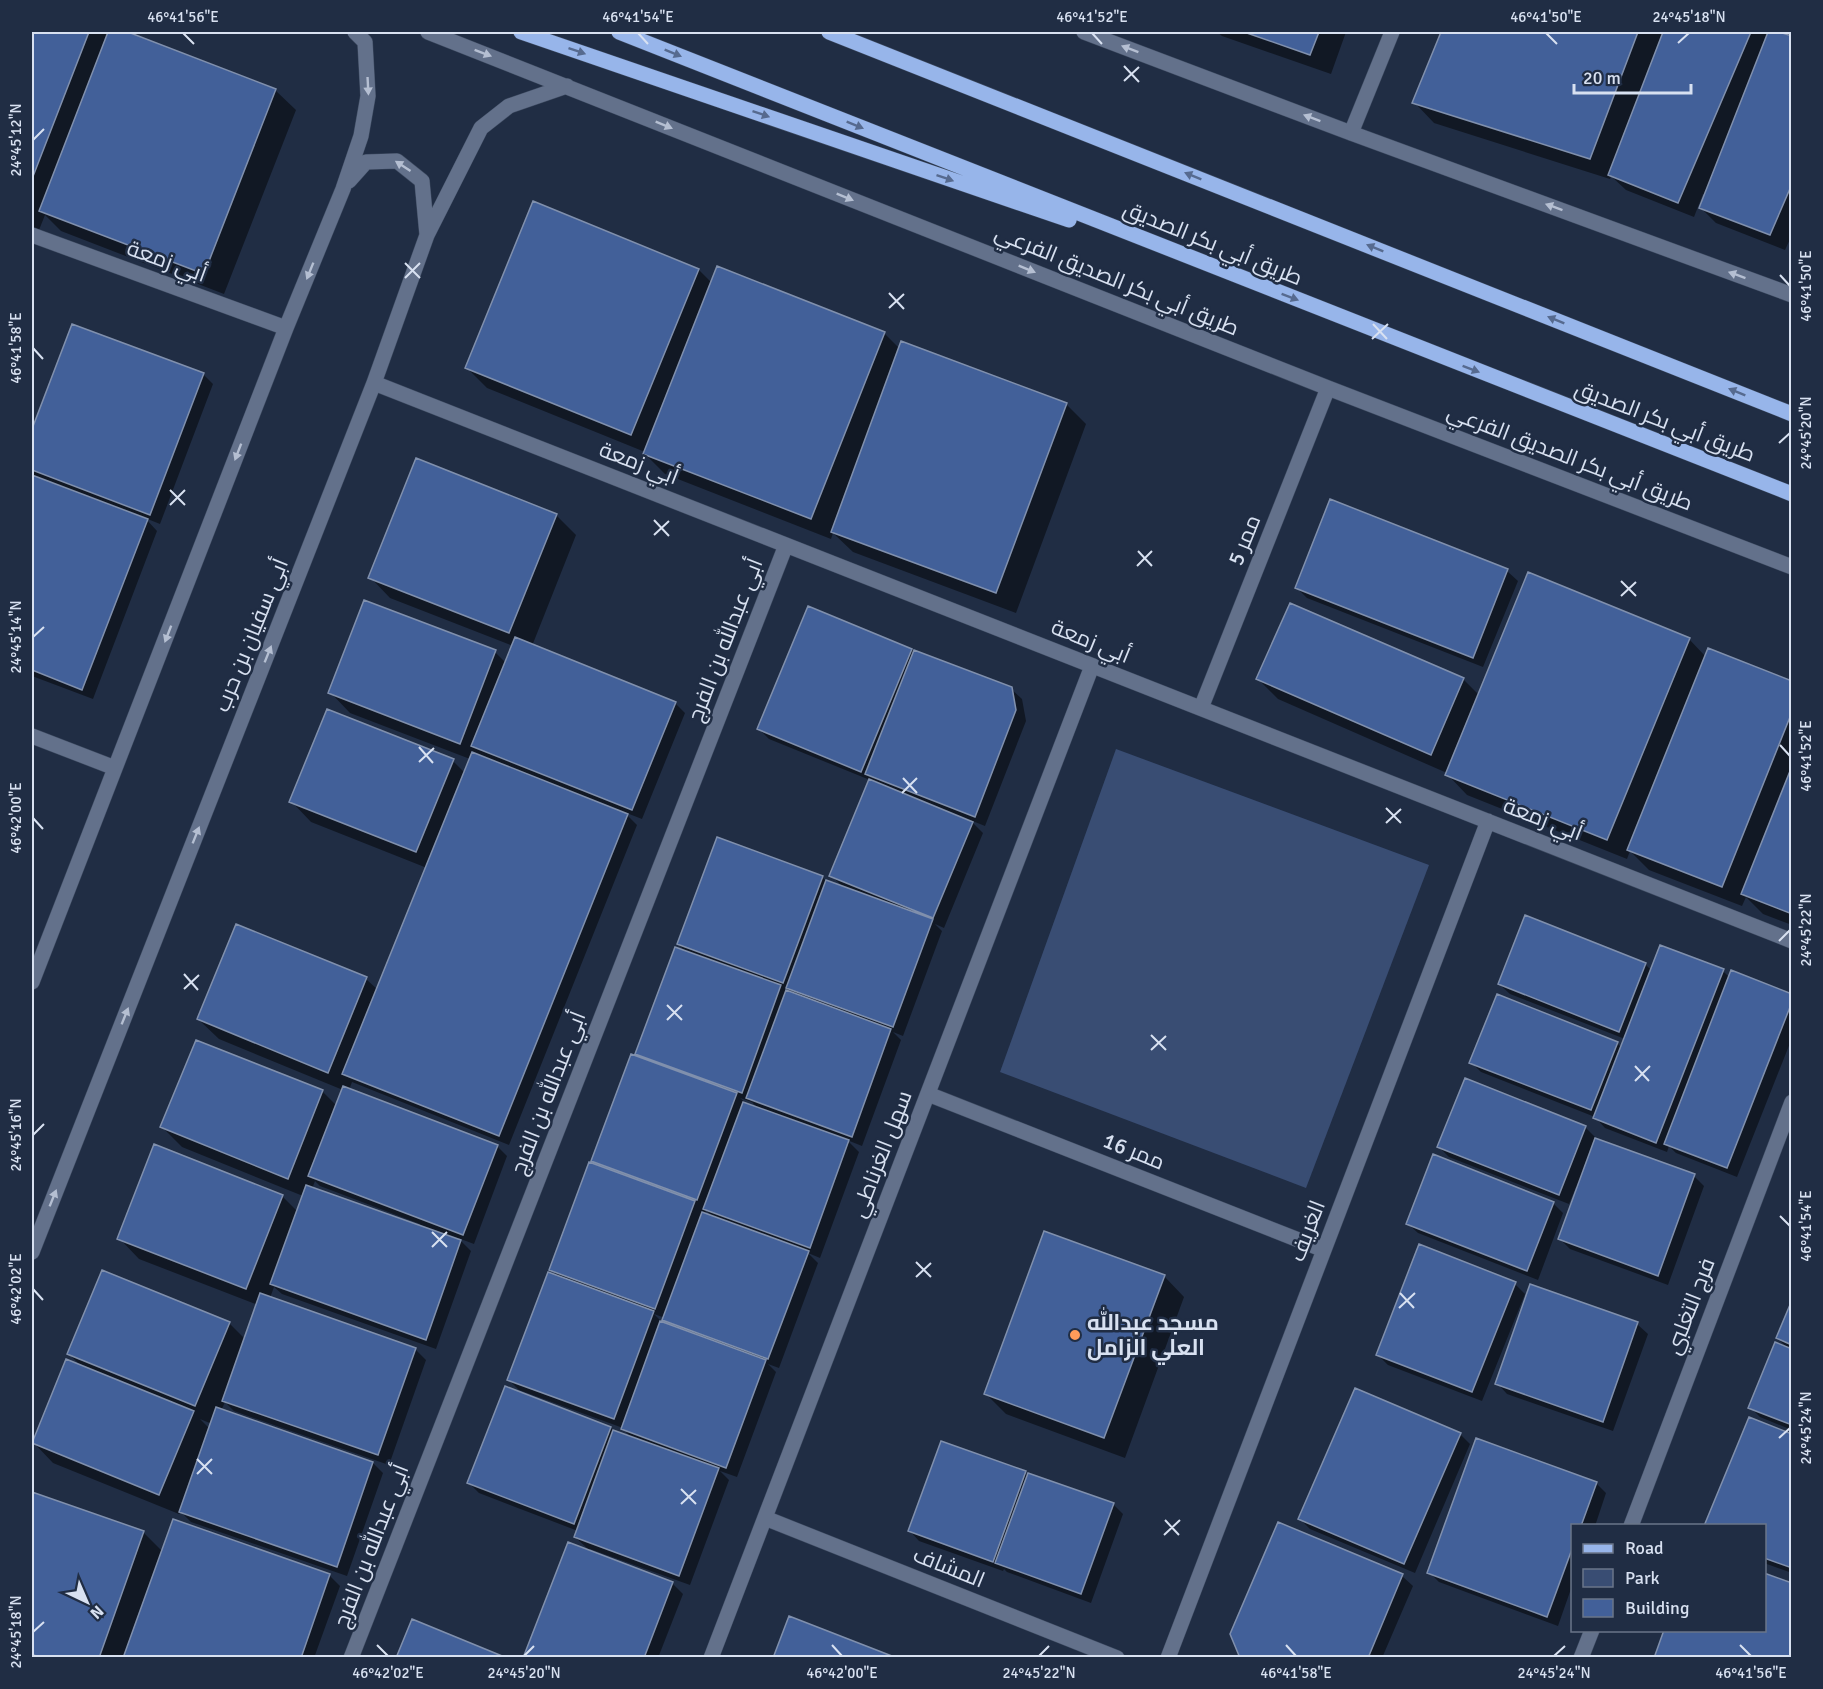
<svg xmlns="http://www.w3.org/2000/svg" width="1823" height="1689" font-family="Signika,Cairo,sans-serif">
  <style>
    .green { fill: #394d73 }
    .shadow { fill: #0007; fill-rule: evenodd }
    .building { fill: #426099; stroke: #8090ad; stroke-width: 1.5 }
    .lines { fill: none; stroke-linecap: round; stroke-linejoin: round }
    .minor-casing { stroke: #3d4a60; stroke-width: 16 }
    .major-casing { stroke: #3d4a60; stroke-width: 16 }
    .minor { stroke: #63718b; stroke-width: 15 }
    .major { stroke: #97b5ea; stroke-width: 15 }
    .oneway { fill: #b5bfd2 }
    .oneway2 { fill: #566a8f }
    .ticks { fill: none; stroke: #d8e1f1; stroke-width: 2 }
    .poi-dot { fill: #ff9b5a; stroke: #202d44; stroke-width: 2 }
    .labels { text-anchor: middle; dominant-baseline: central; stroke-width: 5; stroke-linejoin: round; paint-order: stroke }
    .street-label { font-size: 22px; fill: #d8e1f1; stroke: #202d44 }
    .poi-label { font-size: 22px; font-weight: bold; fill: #d8e1f1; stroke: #202d44; text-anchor: start }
    .neatline { fill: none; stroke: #d8e1f1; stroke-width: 2 }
    .ticks-label { font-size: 15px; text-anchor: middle; fill: #d8e1f1 }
  </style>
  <rect width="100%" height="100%" fill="#202d44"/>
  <path class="green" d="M1116 749 1429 865 1306 1188 1000 1072Z"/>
  <path class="shadow" d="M32 32H124L275 90 296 110 224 294 61 231 45 215 39 230 32 227Z
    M1217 32H1346L1331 74 1222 36Z
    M1443 32H1764L1768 35 1769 32H1774L1792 37V235L1785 250 1716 223 1701 208 1706 195 1703 194 1694 217 1626 190 1611 176 1610 179 1434 123 1414 102Z
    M699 270 712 283 884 333 900 349 1066 404 1086 424 1016 613 853 552 833 533 831 539 665 474 645 454V452L487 388 467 368Z
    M73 326 203 374 213 384 160 524 145 518 157 531 93 699 32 676V433Z
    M1331 501 1507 571 1518 581 1483 667 1307 598 1297 588Z
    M556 515 576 535 532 646 675 703 685 713 642 819 624 812 637 825 509 1145 352 1082 349 1090 497 1146 507 1156 474 1244 458 1238 471 1251 436 1349 282 1294 274 1287 270 1298 415 1349 426 1360 389 1465 234 1411 225 1402 221 1411 373 1463 383 1473 347 1576 191 1522 181 1512 179 1514 53 1463 33 1442 82 1367 68 1353 229 1323 246 1340 258 1305 139 1259 119 1238 282 1196 298 1212 303 1196 182 1147 162 1127 197 1042 323 1092 337 1106 343 1090 219 1039 198 1019 366 979 378 990 427 868 311 822 291 801 453 761 465 773 470 759 350 713 330 692 495 652 506 663 513 646 390 598 370 577ZM315 1181 320 1186 420 1224 419 1227 312 1189ZM200 1419 212 1424 210 1429Z
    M1291 605 1463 679 1479 695 1689 639 1706 657 1792 682V925L1763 914 1746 897 1742 906 1649 870 1630 851 1627 859 1467 795 1447 774V773L1278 699 1258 679Z
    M912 650 915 653 1011 689 1022 699 1026 721 985 826 970 820 983 833 944 928 935 924 942 931 903 1036 893 1032 901 1040 862 1146 847 1140 859 1152 820 1258 808 1253 818 1263 779 1368 768 1364 776 1372 737 1477 720 1471 729 1480 690 1585 590 1549 589 1550 575 1537 578 1531 479 1493 469 1483 611 1428 615 1432 631 1438 623 1428 519 1390 509 1380 560 1279 551 1269 598 1167 593 1161 643 1060 637 1054 686 952 678 944 822 877 827 882 844 888 831 875 870 780 769 739 759 729ZM740 1098 752 1102 759 1110 747 1104ZM706 1210 715 1219 705 1215ZM654 1314 665 1318 663 1323ZM664 1320 671 1327 663 1324Z
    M1645 964 1652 971H1723L1730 978 1792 996V1038L1737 1177 1676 1153 1669 1146 1667 1152 1605 1128 1595 1117 1481 1072 1471 1062 1617 1043 1622 1048 1625 1039 1510 994 1499 984Z
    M1585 1127 1595 1137 1594 1140 1694 1176 1704 1186 1668 1285 1570 1249 1560 1239 1579 1188 1576 1187 1569 1204 1449 1157 1439 1147Z
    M1553 1203 1563 1213 1538 1280 1418 1233 1407 1223Z
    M1164 1276 1184 1297 1125 1458 1006 1414 986 1394Z
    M1515 1284 1525 1294 1482 1401 1388 1365 1378 1355Z
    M1531 1286 1637 1324 1648 1334 1613 1431 1507 1394 1497 1383Z
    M1792 1304V1430L1760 1417 1750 1407 1789 1349 1777 1338Z
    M1460 1434 1470 1444 1415 1573 1310 1529 1300 1519Z
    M1792 1436V1573L1764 1563V1526Z
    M1025 1473 1028 1476 1113 1504 1123 1514 1091 1603 1007 1572 1004 1569 1003 1571 919 1541 909 1530Z
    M1596 1483 1606 1493 1595 1526H1572V1586L1558 1626 1439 1582 1429 1572Z
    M32 1493 143 1532 163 1552 174 1521 330 1576 340 1586 314 1658H45L32 1653Z
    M1279 1524 1402 1576 1413 1586 1382 1658H1242Z
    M569 1544 673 1584 683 1594 658 1658H525Z"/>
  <path class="building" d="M32 32H89L32 179Z
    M108 32H128L276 89 204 274 39 211Z
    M1244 32H1319L1310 55Z
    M1441 32H1638L1590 159 1412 103Z
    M1663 32H1751L1678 203 1608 175Z
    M1768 32H1779L1792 36V184L1770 235 1699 208Z
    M533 201 699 269 631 435 465 368Z
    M717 266 885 332 811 519 643 454Z
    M72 324 204 373 150 515 32 470V429Z
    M901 341 1067 403 996 593 831 532Z
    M416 458 557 514 509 633 368 578Z
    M32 475 148 519 82 690 32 670Z
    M1330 499 1508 569 1473 658 1295 588Z
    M1528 572 1690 638 1607 840 1445 775Z
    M364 600 496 650 460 744 328 693Z
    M1290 603 1464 678 1431 755 1256 679Z
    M808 606 912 649 861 772 757 729Z
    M515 637 676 702 632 810 471 746Z
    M1708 648 1792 681V712L1722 887 1627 850Z
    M914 650 1012 687 1016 710 975 817 865 774Z
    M327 709 454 759 416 852 289 802Z
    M472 752 628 814 499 1136 342 1074Z
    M1792 766V914L1741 894Z
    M869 779 973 822 933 918 829 876Z
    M717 837 823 876 783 983 677 944Z
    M826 880 933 919 893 1027 786 988Z
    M1525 915 1646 963 1619 1032 1498 984Z
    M236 924 367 977 328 1073 197 1019Z
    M1660 945 1724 969 1656 1143 1593 1118Z
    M675 947 781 985 742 1093 635 1054Z
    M1731 970 1792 994V1002L1727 1168 1664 1144Z
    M786 990 891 1029 852 1137 746 1098Z
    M1497 994 1618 1042 1591 1110 1469 1063Z
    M196 1040 323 1090 288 1179 160 1127Z
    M631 1054 737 1093 697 1200 591 1161Z
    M1465 1078 1586 1126 1559 1195 1437 1147Z
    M343 1086 498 1145 463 1235 308 1176Z
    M743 1102 849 1140 810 1248 703 1209Z
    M1595 1138 1695 1174 1658 1276 1558 1239Z
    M154 1144 283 1195 246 1289 117 1239Z
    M1433 1154 1554 1202 1527 1271 1406 1224Z
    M589 1162 695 1201 655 1309 549 1270Z
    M306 1185 461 1240 426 1340 270 1284Z
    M702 1212 809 1251 768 1359 662 1320Z
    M1044 1231 1165 1275 1104 1438 984 1394Z
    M1419 1244 1516 1282 1472 1392 1376 1355Z
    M102 1270 230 1322 195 1406 67 1354Z
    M548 1272 654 1311 614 1419 507 1380Z
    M1530 1284 1638 1322 1603 1422 1495 1384Z
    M260 1293 416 1348 378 1455 222 1401Z
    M1792 1300V1345L1776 1338Z
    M660 1321 766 1360 726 1468 621 1429Z
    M1775 1342 1792 1349V1425L1748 1408Z
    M66 1359 194 1411 159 1495 32 1443Z
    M505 1386 611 1427 574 1524 467 1483Z
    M1355 1388 1461 1433 1404 1564 1298 1519Z
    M216 1407 373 1462 337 1567 179 1512Z
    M1749 1417 1792 1434V1568L1764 1558V1526H1704Z
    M613 1430 719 1468 679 1576 574 1537Z
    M1476 1438 1597 1482 1581 1526H1572V1549L1547 1617 1427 1573Z
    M941 1441 1026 1471 993 1562 908 1531Z
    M1028 1473 1114 1503 1081 1594 995 1563Z
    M32 1492 144 1531 99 1658H40L32 1654Z
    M173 1519 330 1574 301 1658H123Z
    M1278 1522 1403 1574 1368 1658H1240L1230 1634Z
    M568 1542 673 1582 644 1658H523Z
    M1764 1573 1792 1583 1791 1658H1654L1664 1630H1764Z
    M789 1616 897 1658H773Z
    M412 1619 507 1658H396Z"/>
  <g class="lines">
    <defs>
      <path id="minor" d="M428 32 1328 388 1792 567
        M1084 32 1351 133 1792 295
        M1351 133 1392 32
        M349 181 366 162 397 161 422 181 427 235
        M32 235 286 328
        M374 383 1792 941
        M1201 708 1328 388
        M32 736 115 768
        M32 982 286 328 343 189 361 136 368 96 365 42 355 32
        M928 1094 1324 1250
        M32 1252 374 383 427 235 481 128 509 106 567 86
        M765 1518 1117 1658
        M1631 1526 1792 1102
        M351 1658 786 545
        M711 1658 1092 666
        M1168 1658 1488 821
        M1581 1658 1592 1630"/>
      <path id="major" d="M521 32 1069 220
        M619 32 1792 494
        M829 32 1792 414"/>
    </defs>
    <use href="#minor" class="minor-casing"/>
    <use href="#major" class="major-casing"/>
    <use href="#minor" class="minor"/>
    <use href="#major" class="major"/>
  </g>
  <defs><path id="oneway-solid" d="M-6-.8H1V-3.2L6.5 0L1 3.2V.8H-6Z" transform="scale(1.5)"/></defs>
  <g class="oneway">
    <use href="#oneway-solid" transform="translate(1130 49) rotate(-159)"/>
    <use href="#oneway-solid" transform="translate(483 53) rotate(21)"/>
    <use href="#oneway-solid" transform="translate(368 86) rotate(87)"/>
    <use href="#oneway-solid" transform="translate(1312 118) rotate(-159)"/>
    <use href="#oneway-solid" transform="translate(664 125) rotate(22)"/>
    <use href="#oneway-solid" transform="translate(403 166) rotate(-147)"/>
    <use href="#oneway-solid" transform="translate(845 197) rotate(22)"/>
    <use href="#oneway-solid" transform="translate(1554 207) rotate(-160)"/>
    <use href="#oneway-solid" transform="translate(1027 269) rotate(22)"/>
    <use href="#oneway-solid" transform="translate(310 271) rotate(112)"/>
    <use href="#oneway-solid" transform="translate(1737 275) rotate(-160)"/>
    <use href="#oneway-solid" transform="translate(238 452) rotate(111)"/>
    <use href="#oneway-solid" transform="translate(168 634) rotate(111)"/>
    <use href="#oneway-solid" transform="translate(268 654) rotate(-68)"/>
    <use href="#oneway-solid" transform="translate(196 835) rotate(-68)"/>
    <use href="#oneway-solid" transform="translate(125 1016) rotate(-68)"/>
    <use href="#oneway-solid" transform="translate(53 1198) rotate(-68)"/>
  </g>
  <g class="oneway2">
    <use href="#oneway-solid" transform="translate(577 51) rotate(19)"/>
    <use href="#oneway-solid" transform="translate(673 53) rotate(22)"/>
    <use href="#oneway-solid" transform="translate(761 114) rotate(19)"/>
    <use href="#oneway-solid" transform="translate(855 125) rotate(22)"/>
    <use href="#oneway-solid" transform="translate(1193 176) rotate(-158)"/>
    <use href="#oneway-solid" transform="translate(945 178) rotate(19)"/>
    <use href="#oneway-solid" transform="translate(1375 248) rotate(-158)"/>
    <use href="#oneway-solid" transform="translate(1290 297) rotate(21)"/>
    <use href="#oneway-solid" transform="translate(1556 320) rotate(-158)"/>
    <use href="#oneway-solid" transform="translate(1471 369) rotate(21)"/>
    <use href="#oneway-solid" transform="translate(1737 392) rotate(-158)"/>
  </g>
  <path class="ticks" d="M183 33 194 44M638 33 648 44M1092 33 1102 44M1546 33 1557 44M1678 43 1689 33M1124 66 1139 82M1124 81 1139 67M33 140 44 129M405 263 420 278M1780 275 1790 286M405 278 420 263M889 293 904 309M889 308 904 294M1373 324 1387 339M1372 339 1388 324M33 348 43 359M1779 443 1790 433M170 490 185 505M170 505 185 490M654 520 669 536M654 535 669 521M1138 551 1152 566M1137 566 1152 551M1621 581 1636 596M1621 596 1636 582M33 637 44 627M1780 745 1790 756M419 747 433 763M419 762 434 748M903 778 917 793M902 793 917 778M1386 808 1401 823M33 818 43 829M1386 823 1401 809M1779 941 1790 930M184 974 198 990M184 989 199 975M667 1005 682 1020M667 1020 682 1005M1151 1035 1166 1050M1151 1050 1166 1036M1635 1066 1649 1081M1635 1081 1650 1066M33 1135 44 1124M1780 1216 1790 1226M432 1232 447 1247M432 1247 447 1232M916 1262 931 1277M916 1277 931 1263M33 1289 43 1300M1400 1293 1414 1308M1399 1308 1415 1293M1779 1438 1790 1428M197 1459 212 1474M197 1474 212 1459M681 1489 696 1504M681 1504 696 1490M1165 1520 1179 1535M1164 1535 1180 1520M33 1632 44 1622M377 1645 388 1656M832 1645 842 1656M1286 1645 1296 1656M1740 1645 1751 1656M524 1656 534 1646M1039 1656 1049 1646M1554 1656 1565 1646"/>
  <circle class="poi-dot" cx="1075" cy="1335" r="6"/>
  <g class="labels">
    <g class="street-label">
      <text transform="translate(1213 243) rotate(22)">طريق أبي بكر الصديق</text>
      <text transform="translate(167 261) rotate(20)">أبي زمعة</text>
      <text transform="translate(1117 280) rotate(22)">طريق أبي بكر الصديق الفرعي</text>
      <text transform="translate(1665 421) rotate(21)">طريق أبي بكر الصديق</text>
      <text transform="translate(1570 457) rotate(21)">طريق أبي بكر الصديق الفرعي</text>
      <text transform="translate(639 463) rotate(21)">أبي زمعة</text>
      <text transform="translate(1244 540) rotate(-68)">ممر 5</text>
      <text transform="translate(251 635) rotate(-68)">أبي سفيان بن حرب</text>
      <text transform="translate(725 640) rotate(-69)">أبي عبدالله بن الفرج</text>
      <text transform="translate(1091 641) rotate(22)">أبي زمعة</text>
      <text transform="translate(1543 819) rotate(21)">أبي زمعة</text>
      <text transform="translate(548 1093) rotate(-69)">أبي عبدالله بن الفرج</text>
      <text transform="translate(1134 1151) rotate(22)">ممر 16</text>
      <text transform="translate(881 1154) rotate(-69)">سهل الغرناطي</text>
      <text transform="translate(1307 1231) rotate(-69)">الغريف</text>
      <text transform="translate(1690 1306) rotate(-69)">فرج التغلبي</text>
      <text transform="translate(371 1546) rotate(-69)">أبي عبدالله بن الفرج</text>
      <text transform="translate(949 1567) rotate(22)">المشاف</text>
    </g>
    <g class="poi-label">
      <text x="1087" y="1322">مسجد عبدالله<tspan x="1087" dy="25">العلي الزامل</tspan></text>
    </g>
  </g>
  <rect width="1823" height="1689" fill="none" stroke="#202d44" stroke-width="66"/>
  <rect x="1571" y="1524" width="195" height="108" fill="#202d44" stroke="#6a7589" stroke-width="1.5"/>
  <rect x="1583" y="1544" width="30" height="9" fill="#97b5ea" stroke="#6a7589" stroke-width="1.5"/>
  <text x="1625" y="1554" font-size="18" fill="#d8e1f1">Road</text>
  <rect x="1583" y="1569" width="30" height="18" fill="#394d73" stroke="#6a7589" stroke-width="1.5"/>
  <text x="1625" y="1584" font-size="18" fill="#d8e1f1">Park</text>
  <rect x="1583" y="1599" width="30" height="18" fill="#426099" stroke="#6a7589" stroke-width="1.5"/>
  <text x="1625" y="1614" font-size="18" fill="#d8e1f1">Building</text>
  <g transform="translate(87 1602) rotate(136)" stroke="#202d44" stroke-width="4.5" paint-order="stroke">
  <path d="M0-4.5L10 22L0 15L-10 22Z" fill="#d8e1f1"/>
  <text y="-9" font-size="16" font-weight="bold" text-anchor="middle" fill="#d8e1f1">N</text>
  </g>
  <path d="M1574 84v9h117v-9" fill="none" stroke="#d8e1f1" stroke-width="3"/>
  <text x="1583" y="84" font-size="18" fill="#d8e1f1" stroke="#202d44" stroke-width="4.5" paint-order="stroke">20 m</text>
  <rect x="33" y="33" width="1757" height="1623" class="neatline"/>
  <g class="ticks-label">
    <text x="183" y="22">46°41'56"E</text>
    <text x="638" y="22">46°41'54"E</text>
    <text x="1092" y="22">46°41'52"E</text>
    <text x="1546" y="22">46°41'50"E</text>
    <text x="1689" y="22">24°45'18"N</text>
    <text transform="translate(16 140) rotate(-90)" y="5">24°45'12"N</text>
    <text transform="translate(1806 286) rotate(-90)" y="5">46°41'50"E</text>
    <text transform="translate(16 348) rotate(-90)" y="5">46°41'58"E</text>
    <text transform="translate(1806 433) rotate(-90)" y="5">24°45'20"N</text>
    <text transform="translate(16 637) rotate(-90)" y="5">24°45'14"N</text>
    <text transform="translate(1806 756) rotate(-90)" y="5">46°41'52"E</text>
    <text transform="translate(16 818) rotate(-90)" y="5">46°42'00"E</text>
    <text transform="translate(1806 930) rotate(-90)" y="5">24°45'22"N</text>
    <text transform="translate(16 1135) rotate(-90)" y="5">24°45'16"N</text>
    <text transform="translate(1806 1226) rotate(-90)" y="5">46°41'54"E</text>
    <text transform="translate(16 1289) rotate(-90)" y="5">46°42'02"E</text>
    <text transform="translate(1806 1428) rotate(-90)" y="5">24°45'24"N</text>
    <text transform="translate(16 1632) rotate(-90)" y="5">24°45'18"N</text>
    <text x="388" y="1678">46°42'02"E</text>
    <text x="524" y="1678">24°45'20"N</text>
    <text x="842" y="1678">46°42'00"E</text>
    <text x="1039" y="1678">24°45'22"N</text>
    <text x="1296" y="1678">46°41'58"E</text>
    <text x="1554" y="1678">24°45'24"N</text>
    <text x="1751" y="1678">46°41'56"E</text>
  </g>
</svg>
